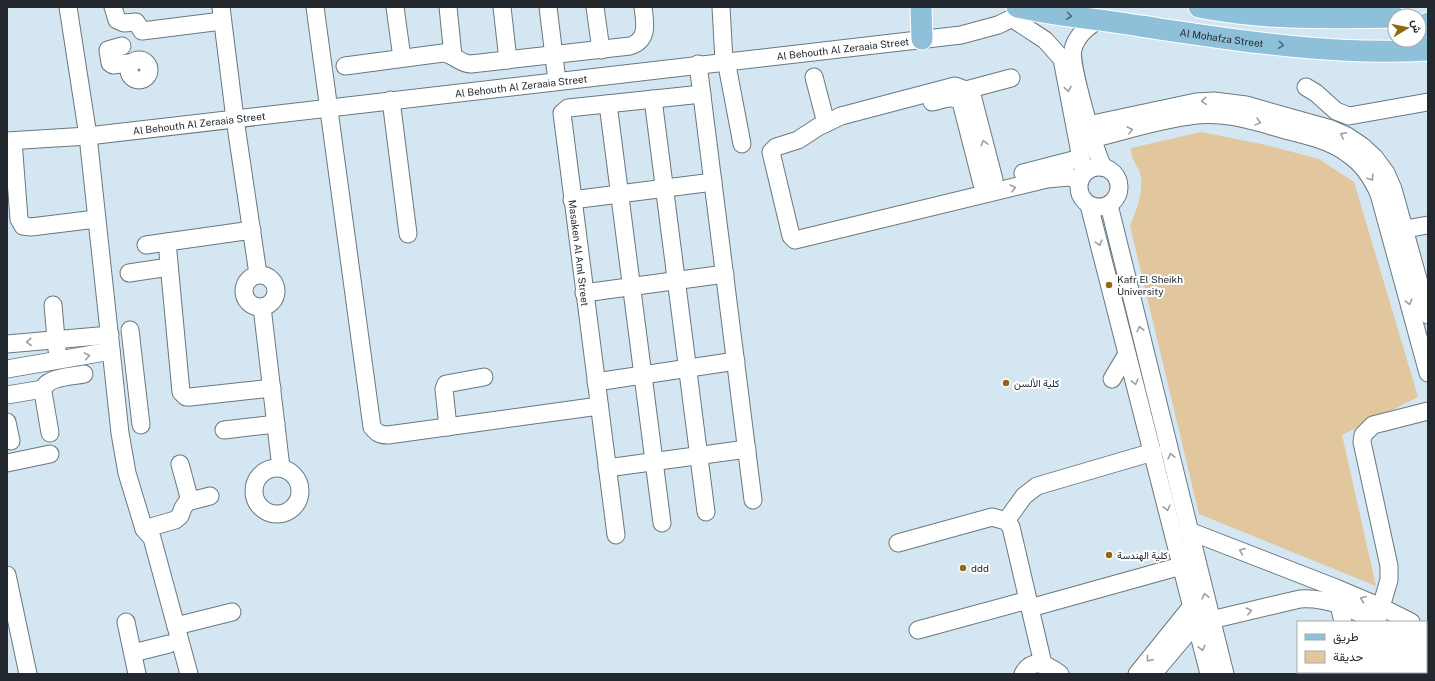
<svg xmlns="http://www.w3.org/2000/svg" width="1435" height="681" font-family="'Public Sans',Vazirmatn,sans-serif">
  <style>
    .green { fill: #e1c69e }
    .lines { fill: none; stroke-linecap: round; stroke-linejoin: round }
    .minor-casing { stroke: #687882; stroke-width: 19 }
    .major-casing { stroke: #fff; stroke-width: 23 }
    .minor { stroke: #fff; stroke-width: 17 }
    .major { stroke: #8ec0da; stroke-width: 21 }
    .oneway { stroke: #536c7b }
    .oneway2 { stroke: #9c9ea0 }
    .poi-dot { fill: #926710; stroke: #fff; stroke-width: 1.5 }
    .labels { text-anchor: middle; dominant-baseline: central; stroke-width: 4; stroke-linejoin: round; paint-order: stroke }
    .street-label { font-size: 10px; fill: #22282d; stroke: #fff }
    .poi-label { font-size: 10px; fill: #22282d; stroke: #fff; text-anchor: start }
  </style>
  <rect width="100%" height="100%" fill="#d4e6f1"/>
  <path class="green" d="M1201 132 1266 145 1319 159 1354 182 1418 397 1342 435 1376 586 1199 514 1130 226C1136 211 1143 194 1141 178 1140 167 1130 159 1131 148Z"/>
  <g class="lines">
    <defs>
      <g id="minor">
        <path d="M68 7 88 136 120 433 127 473 144 529 152 538 189 674"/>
        <path d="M113 7 117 20 124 23 136 22 142 31 222 21"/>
        <path d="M221 7 235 119 258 274"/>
        <path d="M315 7 372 427C377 433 380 435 388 435L599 406"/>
        <path d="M395 7 402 58"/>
        <path d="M448 7 453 56"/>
        <path d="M502 7 508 60"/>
        <path d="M548 7 557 81"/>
        <path d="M595 7 601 50"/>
        <path d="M721 7 724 61"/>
        <path d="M1013 19 1045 40 1062 59 1083 169"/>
        <path d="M1099 20C1087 27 1077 35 1073 49 1069 63 1095 151 1103 167"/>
        <path d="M122 46 108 50 110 63 113 65 128 63"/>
        <circle cx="139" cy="70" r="10"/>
        <path d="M726 60 742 144"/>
        <path d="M698 64 753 500"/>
        <path d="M345 66 443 53C454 54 460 64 471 64L630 46C649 40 645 23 643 7"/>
        <path d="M814 77 826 123"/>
        <path d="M1306 87 1316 93 1336 111 1349 116 1428 102"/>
        <path d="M960 97 966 90 1011 78"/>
        <path d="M653 99 706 512"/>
        <path d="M391 100 408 234"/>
        <path d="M932 102C942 100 953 94 961 102L982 184"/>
        <path d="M608 104 662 523"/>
        <path d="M1088 125 1196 102 1214 101 1246 105 1331 129 1347 136 1362 146 1375 158 1386 173 1393 189 1428 315"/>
        <path d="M1092 139C1124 131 1157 120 1190 116 1224 110 1256 122 1289 131 1309 136 1331 141 1348 154 1363 164 1372 178 1379 194L1428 373"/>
        <path id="s1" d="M7 141 88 136 961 35 998 25 1029 10"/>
        <path d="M13 141 19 219 23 226 31 227 96 219"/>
        <circle cx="1099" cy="187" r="20"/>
        <path d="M1023 173 1081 158"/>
        <path d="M994 180 973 99 966 90 955 86 841 116 818 127 798 140 776 147 771 152 791 236 795 240 1047 179 1069 177 1079 180"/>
        <path d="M572 200 713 182"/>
        <path d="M1089 205 1209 674"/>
        <path d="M1109 205 1225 674"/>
        <path d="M1405 229 1428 225"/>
        <path d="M167 242 181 392 186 397H190L272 388"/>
        <path d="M146 245 252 230"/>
        <path d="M129 273 169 267"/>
        <circle cx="260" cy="291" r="16"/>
        <path d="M584 293 725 274"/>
        <path d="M53 305 57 350"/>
        <path d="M262 307 281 468"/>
        <path d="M130 330 141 425"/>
        <path d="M7 344 110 335"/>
        <path d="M7 369 111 351"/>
        <path d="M1112 379 1127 354"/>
        <path d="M596 382 736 361"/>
        <path d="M7 395 43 389"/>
        <path d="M7 422 11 441"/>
        <path d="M448 427 444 389 446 384 484 377"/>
        <path d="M224 430 276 424"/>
        <path d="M50 433 43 392C44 376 72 377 84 374"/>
        <path d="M7 463 50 454"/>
        <path d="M180 464 190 501"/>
        <circle cx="277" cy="491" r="23"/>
        <path d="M607 468 747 449"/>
        <path d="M1006 521 1024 496 1037 486 1153 452"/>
        <path d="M144 529 175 520 180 516 183 508 187 502 210 496"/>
        <path d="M1189 531 1336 588 1381 607 1411 622"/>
        <path d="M616 535 562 113 568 108 702 94"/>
        <path d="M898 543 992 517 1006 521 1011 527 1043 664"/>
        <path d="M7 575 28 674"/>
        <path d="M1337 596 1343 622"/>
        <path d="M1381 607 1389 580V566L1362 442 1363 435 1373 425 1428 411"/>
        <path d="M1030 608 1181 566"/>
        <path d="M1211 620 1300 599C1328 597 1354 610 1378 622"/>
        <path d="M126 622 137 674"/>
        <path d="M176 626 232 612"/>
        <path d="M918 630 1028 600"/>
        <path d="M1426 632 1428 633"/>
        <path d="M1426 651 1428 652"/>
        <path d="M133 653 169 644"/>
        <path d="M1354 672V674"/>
        <path d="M1023 674C1032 657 1048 665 1060 674"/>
        <path d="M1137 674 1191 607"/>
        <path d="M1153 674 1196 623"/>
      </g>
      <g id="major">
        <path d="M921 7 922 39"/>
        <path id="s2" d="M1017 7C1057 16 1099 19 1140 26 1235 40 1331 56 1428 50"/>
        <path d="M1199 7C1263 20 1330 18 1395 17"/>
        <path d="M1428 23 1427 28 1428 35"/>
      </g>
    </defs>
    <use href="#minor" class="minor-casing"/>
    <use href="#major" class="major-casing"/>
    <use href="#minor" class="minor"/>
    <use href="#major" class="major"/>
  </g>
  <defs><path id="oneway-chevron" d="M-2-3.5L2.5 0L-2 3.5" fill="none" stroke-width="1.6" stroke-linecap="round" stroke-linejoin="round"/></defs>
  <g class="oneway">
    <use href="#oneway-chevron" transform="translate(1069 16) rotate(7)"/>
    <use href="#oneway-chevron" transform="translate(1281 45) rotate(6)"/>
  </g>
  <g class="oneway2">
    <use href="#oneway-chevron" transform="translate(1068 89) rotate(79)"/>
    <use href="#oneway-chevron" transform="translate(1204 101) rotate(176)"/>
    <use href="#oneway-chevron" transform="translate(1258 122) rotate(15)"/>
    <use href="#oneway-chevron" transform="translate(1130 130) rotate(-14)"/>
    <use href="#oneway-chevron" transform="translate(1343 135) rotate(-154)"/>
    <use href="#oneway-chevron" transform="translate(984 143) rotate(-104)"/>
    <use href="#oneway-chevron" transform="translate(1371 178) rotate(57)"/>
    <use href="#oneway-chevron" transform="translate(1013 188) rotate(-14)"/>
    <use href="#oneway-chevron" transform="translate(1099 243) rotate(75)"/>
    <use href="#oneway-chevron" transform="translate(1409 302) rotate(75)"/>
    <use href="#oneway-chevron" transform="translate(1140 329) rotate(-104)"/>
    <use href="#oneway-chevron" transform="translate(29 342) rotate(176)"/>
    <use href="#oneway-chevron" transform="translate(87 356) rotate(-10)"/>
    <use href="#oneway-chevron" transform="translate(1135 382) rotate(76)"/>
    <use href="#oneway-chevron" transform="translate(1171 456) rotate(-104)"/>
    <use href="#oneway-chevron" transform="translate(1167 508) rotate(76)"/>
    <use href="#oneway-chevron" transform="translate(1242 551) rotate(-159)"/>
    <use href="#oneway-chevron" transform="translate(1205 596) rotate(-104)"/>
    <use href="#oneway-chevron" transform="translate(1363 599) rotate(-158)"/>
    <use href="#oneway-chevron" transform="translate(1249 611) rotate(-13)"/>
    <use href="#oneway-chevron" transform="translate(1202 648) rotate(76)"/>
    <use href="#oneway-chevron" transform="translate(1149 659) rotate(129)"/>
  </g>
  <g class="poi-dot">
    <circle cx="1109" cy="285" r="4"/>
    <circle cx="1006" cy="383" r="4"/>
    <circle cx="1109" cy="555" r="4"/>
    <circle cx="963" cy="568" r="4"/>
  </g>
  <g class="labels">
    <g class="street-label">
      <text stroke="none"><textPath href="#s2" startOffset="207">Al Mohafza Street</textPath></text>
      <text stroke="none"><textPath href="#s1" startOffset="841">Al Behouth Al Zeraaia Street</textPath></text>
      <text stroke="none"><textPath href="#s1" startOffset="517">Al Behouth Al Zeraaia Street</textPath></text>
      <text stroke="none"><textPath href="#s1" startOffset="193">Al Behouth Al Zeraaia Street</textPath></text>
      <text transform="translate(579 253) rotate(83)">Masaken Al Aml Street</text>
    </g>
    <g class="poi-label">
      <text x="1117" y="279">Kafr El Sheikh<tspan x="1117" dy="12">University</tspan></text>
      <text x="1014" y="383">كلية الألسن</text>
      <text x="1117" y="555">كلية الهندسة</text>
      <text x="971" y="568">ddd</text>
    </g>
  </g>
  <rect width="1435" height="681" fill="none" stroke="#22282d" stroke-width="16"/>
  <rect x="1297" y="621" width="130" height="52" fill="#ffffff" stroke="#a7a9ab"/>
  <rect x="1305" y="634" width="20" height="6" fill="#8ec0da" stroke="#a7a9ab"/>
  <text x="1333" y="641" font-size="12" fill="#22282d">طريق</text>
  <rect x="1305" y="651" width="20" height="12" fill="#e1c69e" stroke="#a7a9ab"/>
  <text x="1333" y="661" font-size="12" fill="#22282d">حديقة</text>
  <g transform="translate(1407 28) rotate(80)"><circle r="19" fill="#ffffff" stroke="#a7a9ab"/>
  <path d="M0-3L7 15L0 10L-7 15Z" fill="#926710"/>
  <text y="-6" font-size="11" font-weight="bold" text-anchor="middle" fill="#22282d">ش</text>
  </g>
</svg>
